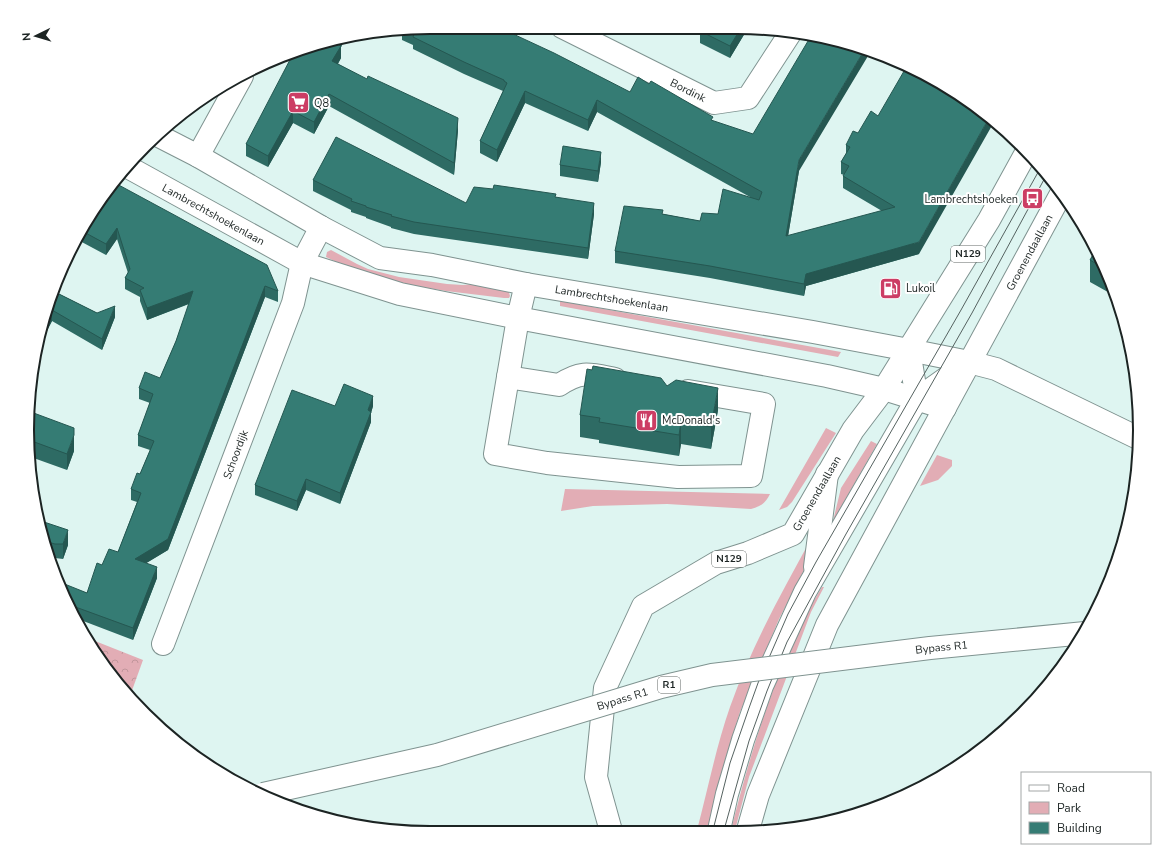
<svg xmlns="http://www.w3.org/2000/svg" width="1167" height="860" font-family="'Nunito Sans',sans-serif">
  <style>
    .green { fill: #e2adb5 }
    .forest { fill: url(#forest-crowns) }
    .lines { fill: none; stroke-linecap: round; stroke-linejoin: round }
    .minor-casing { stroke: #7f9390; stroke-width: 24 }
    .major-casing { stroke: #7f9390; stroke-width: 24 }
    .highway-casing { stroke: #7f9390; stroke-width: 24 }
    .minor { stroke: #fff; stroke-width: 22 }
    .major { stroke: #fff; stroke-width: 22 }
    .highway { stroke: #fff; stroke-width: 22 }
    .tram { stroke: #556260; stroke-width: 1 }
    .highway-bridge-casing { stroke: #7f9390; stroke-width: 24; stroke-linecap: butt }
    .highway-bridge { stroke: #fff; stroke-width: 22 }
    .wall { fill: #2e6b64 }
    .shaded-wall { fill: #255751 }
    .building { fill: #357c74; stroke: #255751 }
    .labels { text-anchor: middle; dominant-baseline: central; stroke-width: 4; stroke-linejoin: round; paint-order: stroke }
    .shield { fill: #fff; stroke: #606665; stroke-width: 1 }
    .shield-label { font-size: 10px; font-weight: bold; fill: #1c2423 }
    .street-label { font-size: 11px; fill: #1c2423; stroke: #fff }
    .poi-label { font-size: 11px; fill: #1c2423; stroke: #fff; text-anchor: start }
    .rim { fill: none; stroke: #1c2423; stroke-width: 2 }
  </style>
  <defs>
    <pattern id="forest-crowns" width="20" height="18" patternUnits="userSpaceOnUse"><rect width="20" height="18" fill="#e2adb5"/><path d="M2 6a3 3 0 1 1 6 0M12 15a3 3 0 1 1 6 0" fill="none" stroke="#c1959b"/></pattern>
  </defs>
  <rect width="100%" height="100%" fill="#def5f1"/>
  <path class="green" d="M331 250 357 264 368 269 399 277 447 284 463 285 486 283 508 289 510 296 509 298H504L446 291 398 283 355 271 326 257 327 252Z
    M560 301 841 352 838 357 560 306Z
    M826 428 836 433 792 502 787 507 779 510Z
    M871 441 877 444 833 521 841 488Z
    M937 455 952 460V466L938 480 920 486Z
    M565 489 770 494C765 504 761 506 751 509L667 504 593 506 561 511Z
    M812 537 805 568 779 619 740 712 726 757 708 830H697C708 789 716 747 730 707 751 647 782 592 812 537Z
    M822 587H824L811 612 749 777 735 830H731C752 747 777 661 822 587Z"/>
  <path class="forest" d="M90 639 143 660 130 696 110 675Z"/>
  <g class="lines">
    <defs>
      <g id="minor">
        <path id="s1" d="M562 27 714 103 748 98 791 32"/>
        <path id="s2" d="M157 135 198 156 321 227 380 258 432 265 526 284 813 332 909 350 917 399"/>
        <path d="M198 156 242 76"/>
        <path id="s3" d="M126 166 302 263 400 294 518 318 827 376 884 389"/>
        <path d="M526 284 518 318 495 454 547 463 678 477 751 476 764 404 688 391"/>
        <path d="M508 377 559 385C582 370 590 374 615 379"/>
        <path d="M815 567 827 474"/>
        <path id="s4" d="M163 644 293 303 302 263 321 227"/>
        <path d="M719 830 727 794 743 740 762 686 805 592 917 399 969 362"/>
      </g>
      <g id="major">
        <path d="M909 350 969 362"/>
        <path d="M884 389 945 408"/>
        <path id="s5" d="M748 830 758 795 827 625 1062 192"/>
        <path id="s6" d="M611 831 596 777 605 688 643 606 716 563 748 553 793 534 853 430 884 389 989 220 1027 151"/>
      </g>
      <path id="highway" d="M969 362 996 369 1138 438"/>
    </defs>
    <use href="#minor" class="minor-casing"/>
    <use href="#major" class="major-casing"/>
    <use href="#highway" class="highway-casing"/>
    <use href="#minor" class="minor"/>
    <use href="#major" class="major"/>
    <use href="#highway" class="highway"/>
    <path class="tram" d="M713 830 730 763 749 708 758 683 788 614 816 562 961 310 1041 167
      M724 830 749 741 767 691 787 642 846 534 972 313 1047 174"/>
    <defs>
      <g id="highway-bridge">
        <path id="s7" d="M263 794 437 755 661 687 712 675 930 648 1085 633"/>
      </g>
    </defs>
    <use href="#highway-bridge" class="highway-bridge-casing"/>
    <use href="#highway-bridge" class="highway-bridge"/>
  </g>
  <path class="wall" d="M430 27 630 92 713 121 799 171 788 236 882 211 843 188V176L844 175 841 174V162L846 154V145L858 133 919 254 806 286 804 296 710 278 615 263V251L663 214 700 221 718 214 750 197 597 112 588 131 525 103 497 162 480 153V141L503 91 464 74 413 49V45L402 40V31Z
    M748 28 730 58 700 43V31Z
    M345 38 341 47V58L338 64 458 130 454 175 329 106 314 134 293 123 268 167 246 156V144L325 41Z
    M601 162 598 182 560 176V165Z
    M313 180 466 203 556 197 594 214 588 259 414 234 391 228V227L366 218V217L351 212V210L313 191Z
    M115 183 278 291V302L265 297 168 550 146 563 157 578 133 640 78 619 58 584 87 593 102 565 118 552 137 502 131 500V489L140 474 150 450 138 446V435L150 403 139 399V388L160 378 176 341 189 304 147 320 140 301V297L125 289V278L128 273 117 239 106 255 78 240 64 266 69 252Z
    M1099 252 1115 296 1090 282V260Z
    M55 292 97 313 115 317 102 350 52 321 35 354Z
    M592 370 667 386 718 410 711 449 681 444 679 456 599 443V440L580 437V415Z
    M335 406H373L371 413V422L340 504 306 490 297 511 255 495V485Z
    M31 412 74 451 67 470 28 456Z
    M38 520 68 545 63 559 55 558 49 557Z"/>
  <path class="shaded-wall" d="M741 28H748L730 58V46Z
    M345 38 341 47V58L332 73V61L336 43 339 39Z
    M865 49 871 51 799 171 786 248V236L799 160Z
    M525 91V103L497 162V150Z
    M329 94V106L314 134V122Z
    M597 100V112L588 131V120Z
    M293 111V123L268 167V156Z
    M458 118V130L454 175V163Z
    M989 118 994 122 919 254 806 286 804 296V284L806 274 919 242Z
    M601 152V162L598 182V171Z
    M594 203V214L588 259V248Z
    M117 228V239L106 255V244Z
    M78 237V240L64 266 69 252Z
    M265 286V297L168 550 135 570V559Z
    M193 291V302L147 320V308Z
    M115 306V317L102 350V339Z
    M52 310V321L35 354V352L43 327Z
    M718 388V410L711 449V427Z
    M373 396V406L371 413V422L340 504V493L368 410Z
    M681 422V444L679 456V435Z
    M74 435V451L67 470V454Z
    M306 479V490L297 511V501Z
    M68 530V545L63 559V544Z
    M157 567V578L133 640V628Z"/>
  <path class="building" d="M430 27H498L554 53 630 92 638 77 649 84 651 81 713 117 711 120 753 134 811 36 841 41 865 49 799 160 786 236 895 207 843 176 849 166 841 162 850 147 846 145 853 131 858 133 871 111 878 116 907 66 961 95 989 118 919 242 806 274 804 284 710 266 615 251 624 206 663 210 662 214 700 221 702 213 718 214 723 189 759 200 762 192 597 100 588 120 525 91 497 150 480 141 507 83 504 81V80L464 62 413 37 414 34 406 30Z
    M702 28H741L730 46 700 31Z
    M339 39 336 43 341 46 332 61 367 79 368 76 458 118 454 163 329 94 314 122 293 111 268 156 246 144 293 54 325 41Z
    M336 137 466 203 474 187 493 189 494 185 556 194 555 197 594 203 588 248 414 222 391 216 392 215 366 207V206L351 201 352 199 313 180Z
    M563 146 601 152 598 171 560 165Z
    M115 183 267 265 278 291 265 286 168 539 135 559 157 567 133 628 70 605 58 584 57 581 87 593 97 563 102 565 109 549 118 552 141 493 131 489 137 473 140 474 154 441 138 435 153 394 139 388 145 372 160 378 176 341 193 291 147 308 140 290 144 288 125 278 130 269 117 228 106 244 82 231Z
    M1096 249 1099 252 1105 269 1090 260Z
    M55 292 97 313 115 306 102 339 52 310 43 327Z
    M593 366 661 378 667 386 676 380 718 388 711 427 681 422 679 435 599 422 600 418 580 415 587 369 592 370Z
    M344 384 373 396 368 410 371 412 340 493 306 479 297 501 255 485 292 390 335 406Z
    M31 412 74 428V435L67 454 29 440Z
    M38 520 68 530 63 544H55L44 541Z"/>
  <defs>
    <symbol id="supermarket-square" viewBox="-11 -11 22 22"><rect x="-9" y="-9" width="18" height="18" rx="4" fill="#cc3d64" stroke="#fff"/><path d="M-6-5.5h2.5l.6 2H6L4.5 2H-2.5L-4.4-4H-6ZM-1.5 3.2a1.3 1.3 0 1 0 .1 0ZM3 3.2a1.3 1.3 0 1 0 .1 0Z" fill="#fff"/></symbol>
    <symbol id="bus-square" viewBox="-11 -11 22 22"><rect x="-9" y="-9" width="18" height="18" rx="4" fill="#cc3d64" stroke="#fff"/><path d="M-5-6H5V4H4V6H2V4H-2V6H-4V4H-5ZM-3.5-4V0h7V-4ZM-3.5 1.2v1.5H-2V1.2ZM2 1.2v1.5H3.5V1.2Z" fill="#fff"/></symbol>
    <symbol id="fuel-square" viewBox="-11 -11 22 22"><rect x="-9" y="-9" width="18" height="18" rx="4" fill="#cc3d64" stroke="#fff"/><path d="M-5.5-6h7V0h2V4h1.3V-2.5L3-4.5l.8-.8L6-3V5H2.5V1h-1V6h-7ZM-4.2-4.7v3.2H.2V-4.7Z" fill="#fff"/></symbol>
    <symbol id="restaurant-square" viewBox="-11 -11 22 22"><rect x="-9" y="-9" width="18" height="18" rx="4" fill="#cc3d64" stroke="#fff"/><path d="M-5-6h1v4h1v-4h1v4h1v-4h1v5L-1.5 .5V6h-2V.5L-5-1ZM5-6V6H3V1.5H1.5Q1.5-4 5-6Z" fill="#fff"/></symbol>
  </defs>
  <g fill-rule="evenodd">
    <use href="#supermarket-square" x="286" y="90" width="25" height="25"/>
    <use href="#bus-square" x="1020" y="186" width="25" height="25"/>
    <use href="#fuel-square" x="878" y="276" width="25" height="25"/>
    <use href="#restaurant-square" x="634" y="408" width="25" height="25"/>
  </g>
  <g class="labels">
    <g class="shield">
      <rect x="951" y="246" width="34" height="16" rx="3"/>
      <rect x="712" y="551" width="34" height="16" rx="3"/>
      <rect x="658" y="677" width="22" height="16" rx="3"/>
    </g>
    <g class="shield-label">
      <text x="968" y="254">N129</text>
      <text x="729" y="559">N129</text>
      <text x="669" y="685">R1</text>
    </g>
    <g class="street-label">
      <text stroke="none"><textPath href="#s1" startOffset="141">Bordink</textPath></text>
      <text stroke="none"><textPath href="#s3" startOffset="100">Lambrechtshoekenlaan</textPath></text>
      <text stroke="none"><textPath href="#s5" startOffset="644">Groenendaallaan</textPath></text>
      <text stroke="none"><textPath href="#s2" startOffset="490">Lambrechtshoekenlaan</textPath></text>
      <text stroke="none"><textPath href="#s4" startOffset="203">Schoordijk</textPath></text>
      <text stroke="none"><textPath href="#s6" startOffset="450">Groenendaallaan</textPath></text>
      <text stroke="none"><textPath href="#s7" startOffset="696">Bypass R1</textPath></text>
      <text stroke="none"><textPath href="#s7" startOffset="372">Bypass R1</textPath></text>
    </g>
    <g class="poi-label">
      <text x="314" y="103">Q8</text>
      <text x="1018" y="199" text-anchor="end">Lambrechtshoeken</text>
      <text x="906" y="288">Lukoil</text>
      <text x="662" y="420">McDonald's</text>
    </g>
  </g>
  <path d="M0 0H1167V860H0ZM430 34H737A396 396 0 0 1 1133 430V430A396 396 0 0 1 737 826H430A396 396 0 0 1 34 430V430A396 396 0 0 1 430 34Z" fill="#fff" fill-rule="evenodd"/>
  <path class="rim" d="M430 34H737A396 396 0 0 1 1133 430V430A396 396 0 0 1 737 826H430A396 396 0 0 1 34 430V430A396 396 0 0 1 430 34Z"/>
  <rect x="1021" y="772" width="130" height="72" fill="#ffffff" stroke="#a4a7a7"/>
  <rect x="1029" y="785" width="20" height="6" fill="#ffffff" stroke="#a4a7a7"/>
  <text x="1057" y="792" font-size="12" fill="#1c2423">Road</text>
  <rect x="1029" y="802" width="20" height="12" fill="#e2adb5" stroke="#a4a7a7"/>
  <text x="1057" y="812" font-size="12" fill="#1c2423">Park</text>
  <rect x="1029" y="822" width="20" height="12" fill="#357c74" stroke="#a4a7a7"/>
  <text x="1057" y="832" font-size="12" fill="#1c2423">Building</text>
  <g transform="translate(36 36) rotate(265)" stroke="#ffffff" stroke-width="3" paint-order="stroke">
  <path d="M0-3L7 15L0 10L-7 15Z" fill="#1c2423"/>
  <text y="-6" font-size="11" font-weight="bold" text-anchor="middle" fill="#1c2423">N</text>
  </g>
</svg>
